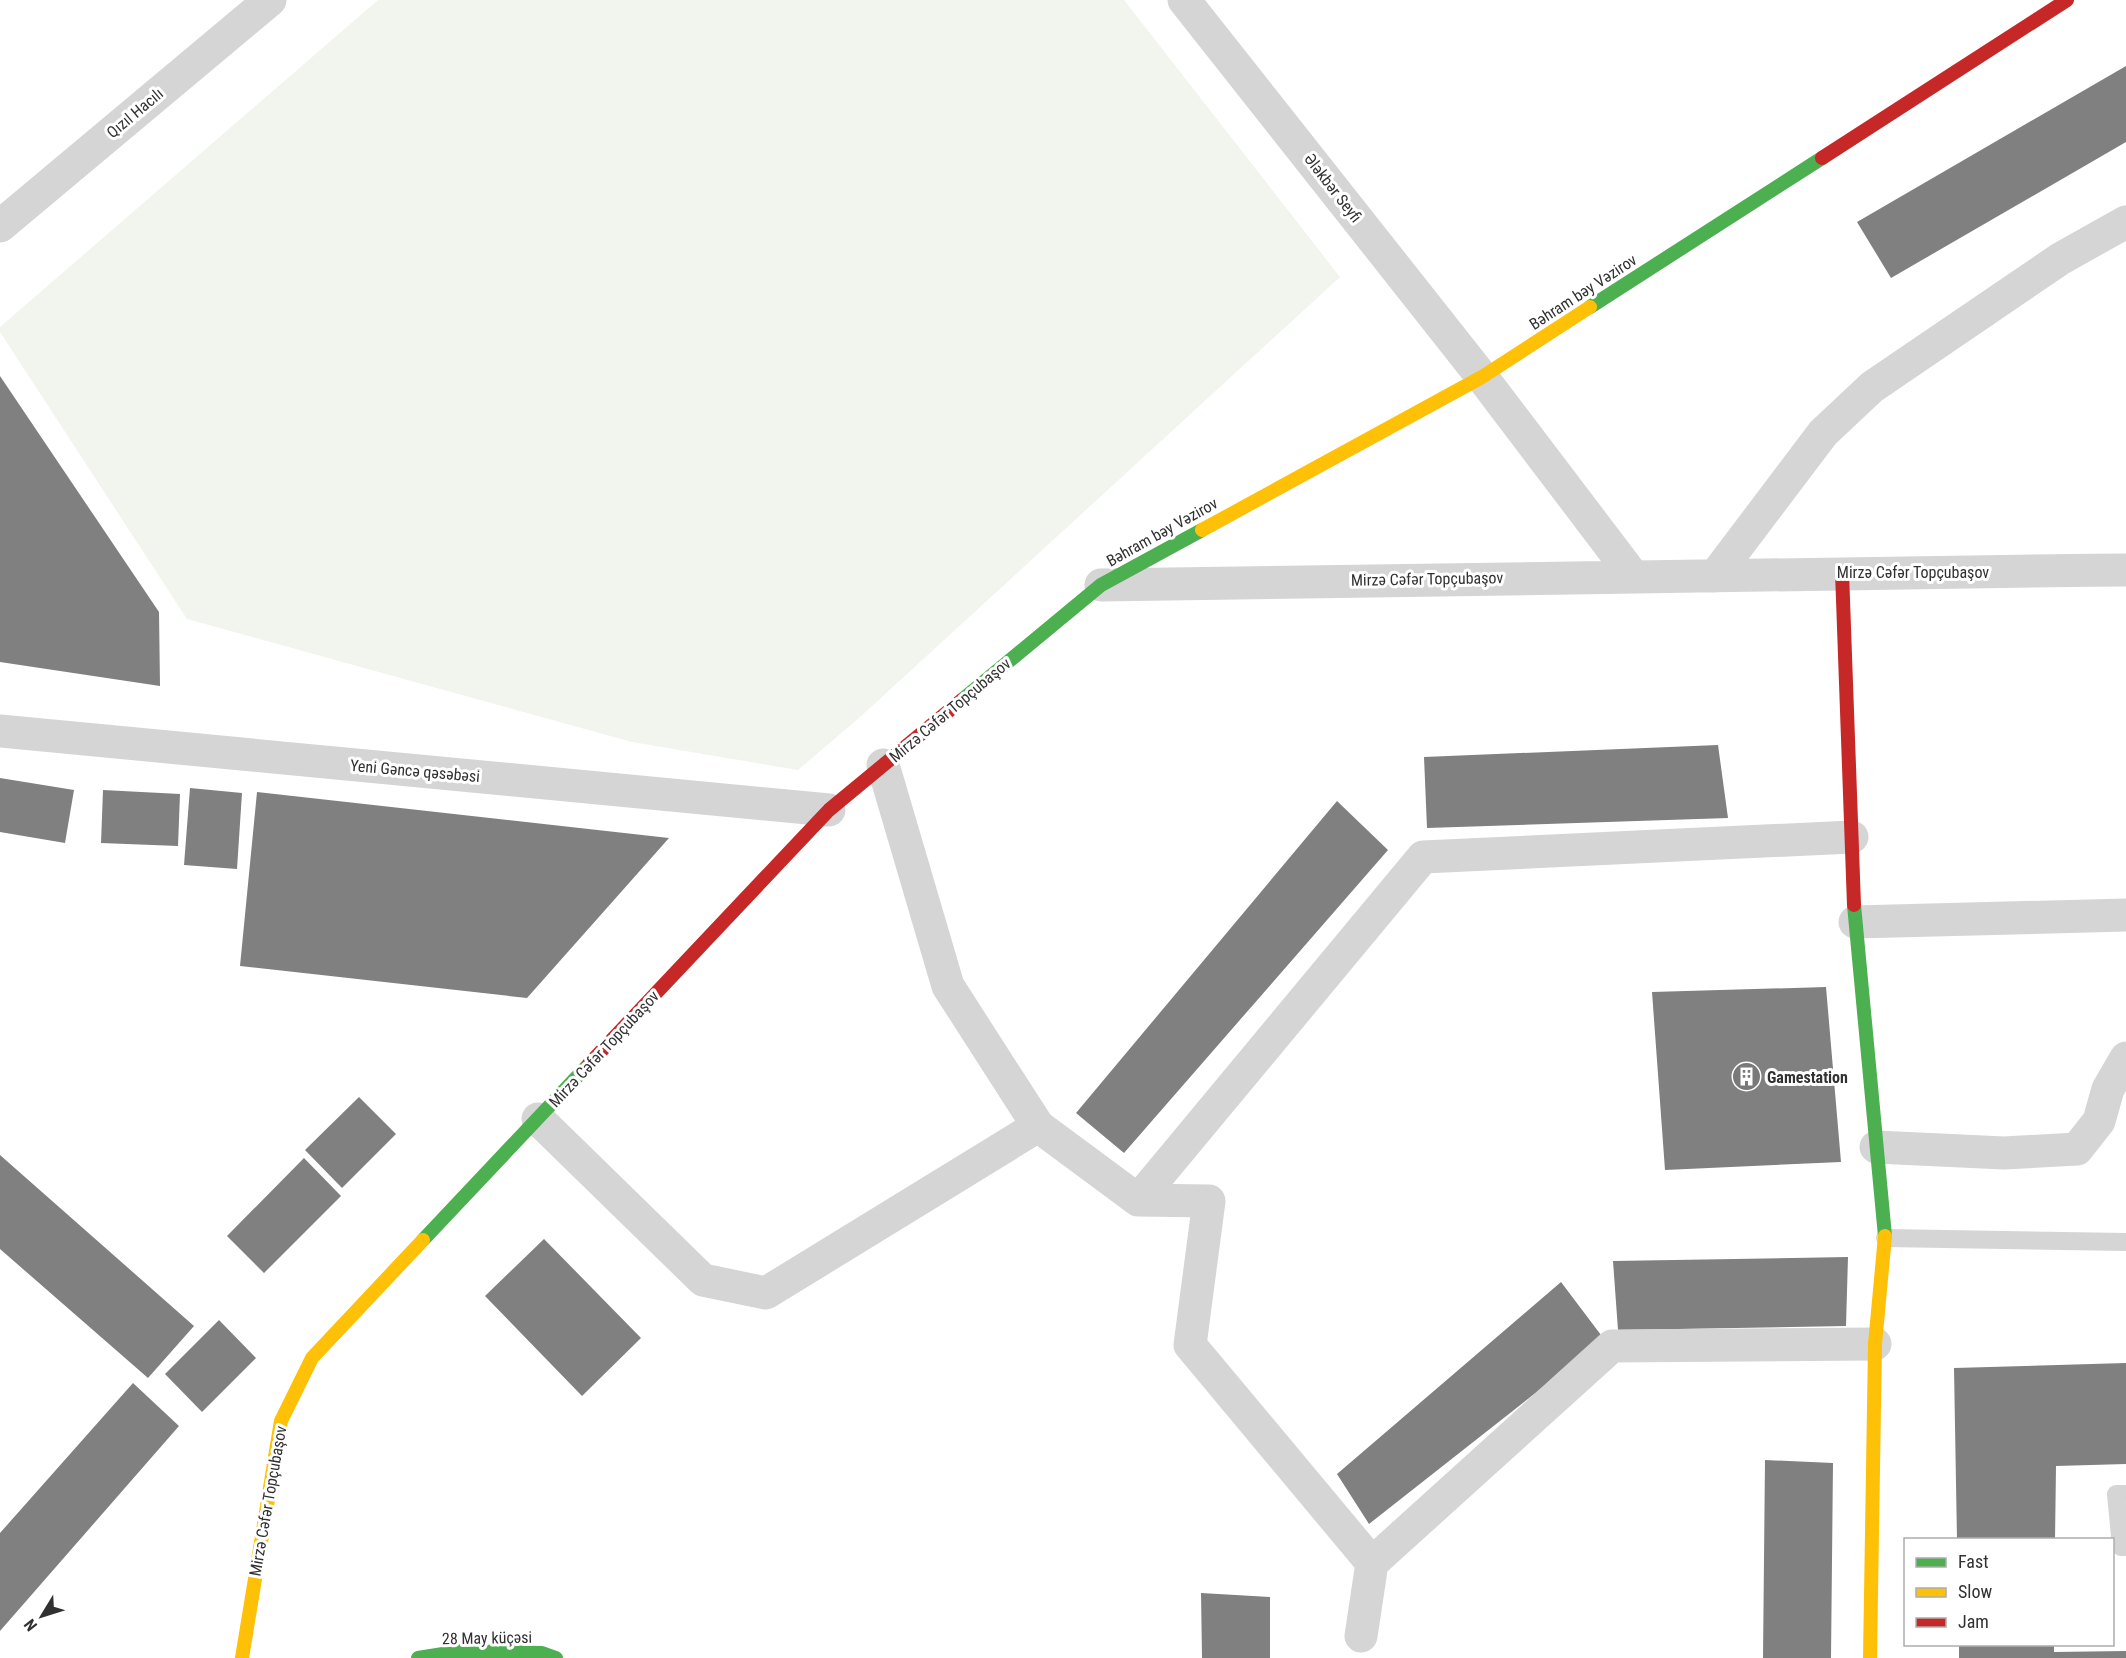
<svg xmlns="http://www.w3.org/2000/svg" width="2126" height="1658" font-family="'Roboto Condensed',sans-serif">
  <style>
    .green { fill: #f1f5ee }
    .building { fill: #808080 }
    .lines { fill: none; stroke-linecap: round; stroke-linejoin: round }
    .lane { stroke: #d5d5d5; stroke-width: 18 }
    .street { stroke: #d5d5d5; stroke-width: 33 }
    .fast { stroke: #4caf50; stroke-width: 14 }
    .slow { stroke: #ffc107; stroke-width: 14 }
    .jam { stroke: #c62828; stroke-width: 14 }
    .labels { text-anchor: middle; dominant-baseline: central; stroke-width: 6; stroke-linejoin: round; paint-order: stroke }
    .street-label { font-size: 16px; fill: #313131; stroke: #fff }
    .poi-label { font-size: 16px; font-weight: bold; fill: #313131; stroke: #fff; text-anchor: start }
  </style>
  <rect width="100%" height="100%" fill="#fff"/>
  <path class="green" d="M378 0H1124L1340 277 859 718 798 770 632 742 187 619 0 332V327Z"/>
  <path class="building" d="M2126 66V142L1891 278 1857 222Z
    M0 376 159 612 160 686 0 662Z
    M1718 745 1728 818 1427 828 1424 757Z
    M0 778 74 790 65 843 0 832Z
    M190 788 242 793 237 869 184 865Z
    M103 790 180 794 178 846 101 843Z
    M257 792 669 838 527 998 240 966Z
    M1337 801 1388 850 1124 1153 1076 1113Z
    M1826 987 1841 1162 1665 1170 1652 992Z
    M359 1097 396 1134 342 1188 305 1150Z
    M0 1155 194 1326 148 1378 0 1249Z
    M304 1158 341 1196 264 1273 227 1236Z
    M544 1239 641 1338 582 1396 485 1296Z
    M1848 1257 1846 1326 1618 1330 1613 1261Z
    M1561 1282 1604 1339 1369 1524 1337 1474Z
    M219 1320 256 1358 202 1412 165 1374Z
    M2126 1363V1464L2056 1466 2055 1540H1957L1954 1368Z
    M133 1383 179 1426 0 1631V1533Z
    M1765 1460 1833 1463 1831 1658H1763Z
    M1201 1593 1270 1597V1658H1202Z
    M1959 1644H2054V1652L2126 1651V1658H1959Z"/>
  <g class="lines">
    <path class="lane" d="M1885 1238 2126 1242
      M2126 1494H2116L2121 1547H2126"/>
    <path class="street" d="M1184 0 1482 377 1633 576
      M0 226 270 0
      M1715 576 1823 433 1872 387 2060 259 2126 222
      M1101 585C1442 579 1784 572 2126 570
      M0 731 829 810
      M1855 922 2126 915
      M538 1119 703 1280 766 1293 1038 1126 948 986 883 765
      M1038 1126 1138 1200 1423 857 1852 837
      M1876 1147 2004 1153 2077 1149 2099 1121 2108 1089 2126 1058
      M1138 1200 1209 1201 1190 1345 1372 1563
      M1361 1636 1372 1563 1612 1346 1875 1344"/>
    <path class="fast" d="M1590 307 1822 158
      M962 700 1101 585 1202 530
      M1854 905 1885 1236
      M423 1240 589 1064
      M418 1658 462 1651 542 1653 556 1658"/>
    <path class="slow" d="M1202 530 1482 377 1590 307
      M242 1658 281 1421 312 1358 423 1240
      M1870 1658 1875 1344 1885 1236"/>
    <path class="jam" d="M1822 158 2067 0
      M1842 572 1854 905
      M589 1064 829 810 962 700"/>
  </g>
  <defs>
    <symbol id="building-disc" viewBox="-11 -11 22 22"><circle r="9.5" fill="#797979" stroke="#fff"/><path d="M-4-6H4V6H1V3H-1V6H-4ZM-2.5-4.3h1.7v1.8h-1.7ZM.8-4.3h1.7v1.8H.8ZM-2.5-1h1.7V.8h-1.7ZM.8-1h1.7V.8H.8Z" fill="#fff"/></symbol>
  </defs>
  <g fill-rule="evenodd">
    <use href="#building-disc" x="1730" y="1060" width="33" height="33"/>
  </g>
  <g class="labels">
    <g class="street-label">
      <text transform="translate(135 113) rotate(-40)">Qızıl Hacılı</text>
      <text transform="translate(1333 188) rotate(52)">Ələkbər Seyfi</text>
      <text transform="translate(1583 292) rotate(-33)">Bəhram bəy Vəzirov</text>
      <text transform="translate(1162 532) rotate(-29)">Bəhram bəy Vəzirov</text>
      <text x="1913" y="572">Mirzə Cəfər Topçubaşov</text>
      <text transform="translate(1427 579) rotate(-1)">Mirzə Cəfər Topçubaşov</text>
      <text transform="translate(950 710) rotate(-40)">Mirzə Cəfər Topçubaşov</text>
      <text transform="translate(415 771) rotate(5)">Yeni Gəncə qəsəbəsi</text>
      <text transform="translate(604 1049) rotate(-47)">Mirzə Cəfər Topçubaşov</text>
      <text transform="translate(268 1501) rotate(-80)">Mirzə Cəfər Topçubaşov</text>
      <text transform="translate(487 1638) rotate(-1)">28 May küçəsi</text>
    </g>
    <g class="poi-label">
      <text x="1767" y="1077">Gamestation</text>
    </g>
  </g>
  <rect x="1904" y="1538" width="210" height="108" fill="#ffffff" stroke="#adadad" stroke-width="1.5"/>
  <rect x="1916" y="1558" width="30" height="9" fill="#4caf50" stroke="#adadad" stroke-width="1.5"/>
  <text x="1958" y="1568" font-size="18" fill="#313131">Fast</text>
  <rect x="1916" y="1588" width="30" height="9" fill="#ffc107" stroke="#adadad" stroke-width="1.5"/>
  <text x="1958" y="1598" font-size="18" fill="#313131">Slow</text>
  <rect x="1916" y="1618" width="30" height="9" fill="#c62828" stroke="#adadad" stroke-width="1.5"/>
  <text x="1958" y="1628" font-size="18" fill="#313131">Jam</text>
  <g transform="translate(42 1616) rotate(232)" stroke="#ffffff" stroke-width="4.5" paint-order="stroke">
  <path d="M0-4.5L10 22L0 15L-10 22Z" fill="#313131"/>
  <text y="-9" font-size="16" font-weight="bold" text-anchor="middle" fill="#313131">N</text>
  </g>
</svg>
